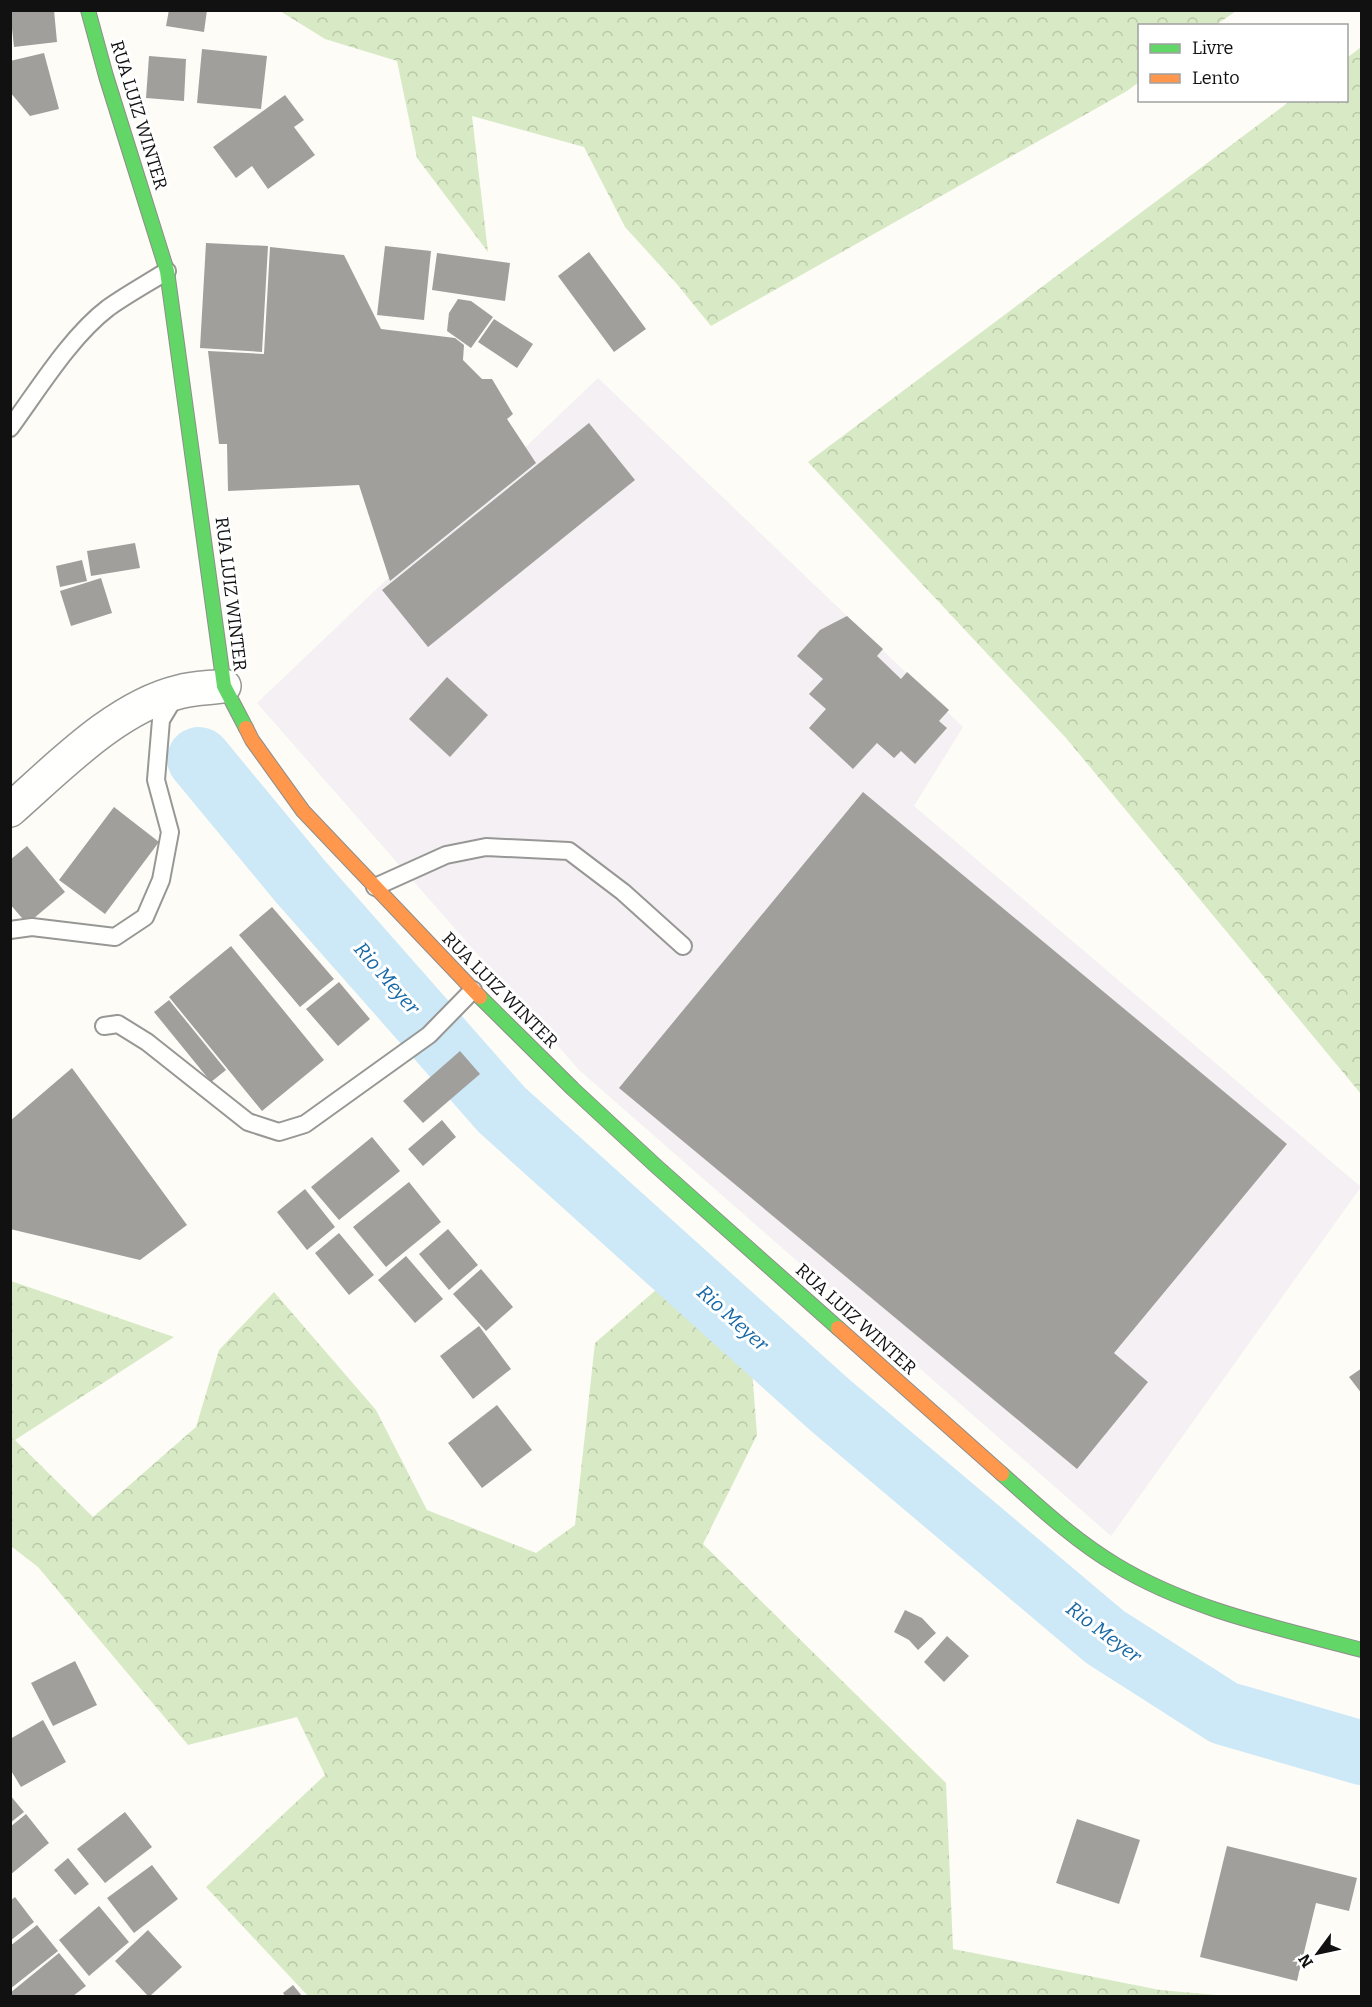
<svg xmlns="http://www.w3.org/2000/svg" width="1372" height="2007" font-family="Bitter,serif">
  <style>
    .industrial { fill: #f5f0f3 }
    .forest { fill: url(#forest-crowns) }
    .lines { fill: none; stroke-linecap: round; stroke-linejoin: round }
    .river { stroke: #cde8f7; stroke-width: 64 }
    .building { fill: #a19f9c }
    .lane-casing { stroke: #979795; stroke-width: 20 }
    .street-casing { stroke: #979795; stroke-width: 36 }
    .fast-casing { stroke: #8e8d8b; stroke-width: 16 }
    .slow-casing { stroke: #8e8d8b; stroke-width: 16 }
    .lane { stroke: #fffffe; stroke-width: 16 }
    .street { stroke: #fffffe; stroke-width: 33 }
    .fast { stroke: #63d668; stroke-width: 14 }
    .slow { stroke: #ff974d; stroke-width: 14 }
    .labels { text-anchor: middle; dominant-baseline: central; stroke-width: 6; stroke-linejoin: round; paint-order: stroke }
    .street-label { font-size: 18px; fill: #111; stroke: #fff }
    .water-label { font-size: 20px; font-style: italic; fill: #1768a6; stroke: #fff }
  </style>
  <defs>
    <pattern id="forest-crowns" width="20" height="18" patternUnits="userSpaceOnUse" patternTransform="scale(1.5)"><rect width="20" height="18" fill="#d8eac5"/><path d="M2 6a3 3 0 1 1 6 0M12 15a3 3 0 1 1 6 0" fill="none" stroke="#b8c8a8"/></pattern>
  </defs>
  <rect width="100%" height="100%" fill="#fdfcf7"/>
  <path class="industrial" d="M598 378 963 727 914 806 1361 1187 1111 1536 579 1070 257 703Z"/>
  <path class="forest" d="M280 11H1236L1216 25 1140 26 1139 82 1127 91 711 326 676 283 625 227 584 147 472 116 488 252 417 158 397 61 325 39Z
    M1361 47V1094L1066 738 808 462 1290 101 1346 100 1347 58Z
    M11 1281 174 1337 15 1440 93 1517 196 1427 219 1350 274 1292 376 1410 427 1510 536 1553 575 1525 595 1343 665 1282 750 1343 757 1435 703 1544 946 1783 953 1949 1160 1990 1228 1996H308L206 1887 325 1775 297 1717 188 1745 38 1567 11 1546Z"/>
  <g class="lines">
    <path class="river" d="M199 759 300 881 502 1110 831 1406 1105 1637 1224 1713 1362 1753"/>
  </g>
  <path class="building" d="M10 10H54L57 42 14 47Z
    M169 10H207L204 32 166 26Z
    M202 49 267 56 261 109 197 103Z
    M44 53 59 109 30 116 10 92V61Z
    M149 56 186 59 184 101 146 98Z
    M285 95 304 120 294 127 315 155 268 189 252 166 236 178 213 147Z
    M206 243 268 246 262 352 200 348Z
    M385 246 431 251 424 320 377 315Z
    M270 247 344 255 381 329 455 338 464 345 463 360 482 379H492L513 414 507 419 536 463 390 581 359 485 228 491 227 444H219L208 351 264 354Z
    M589 252 646 329 614 352 558 276Z
    M437 253 510 263 505 301 432 290Z
    M458 299 471 301 493 317 471 348 447 331 449 313Z
    M494 319 533 344 517 368 478 342Z
    M589 423 635 480 428 647 382 590Z
    M135 543 140 568 91 576 87 551Z
    M82 560 87 581 60 587 56 566Z
    M101 578 112 613 71 626 60 591Z
    M847 616 883 649 877 656 901 679 907 672 949 710 939 721 947 728 915 764 901 751 894 758 877 743 853 769 809 728 826 709 809 694 823 679 797 656 820 630Z
    M447 677 488 715 450 757 409 719Z
    M863 792 1287 1144 1114 1353 1148 1382 1077 1469 619 1088Z
    M114 807 159 842 105 914 59 880Z
    M27 846 65 892 27 924 10 904V860Z
    M272 907 334 979 300 1007 239 935Z
    M231 946 324 1060 262 1111 169 997Z
    M339 982 370 1019 338 1046 306 1009Z
    M169 1000 226 1070 211 1082 154 1012Z
    M460 1051 480 1074 423 1123 403 1101Z
    M72 1068 187 1225 140 1260 10 1229V1121Z
    M442 1120 456 1137 423 1166 408 1149Z
    M372 1137 400 1171 339 1220 311 1187Z
    M409 1182 441 1222 386 1267 353 1227Z
    M305 1189 335 1227 307 1250 277 1212Z
    M448 1229 478 1265 449 1290 419 1254Z
    M339 1233 374 1275 349 1295 315 1253Z
    M406 1256 443 1299 415 1323 378 1280Z
    M481 1269 513 1307 486 1331 453 1294Z
    M479 1326 511 1369 473 1399 440 1356Z
    M1362 1368V1394L1349 1377Z
    M497 1405 532 1450 482 1488 448 1443Z
    M905 1610 922 1618 936 1633 918 1650 909 1640 894 1632Z
    M947 1636 969 1656 944 1682 924 1662Z
    M75 1661 97 1705 53 1726 31 1683Z
    M43 1720 66 1762 21 1787 10 1769V1739Z
    M10 1795 24 1812 10 1823Z
    M125 1812 152 1847 105 1883 77 1849Z
    M26 1814 49 1843 10 1875V1827Z
    M1077 1819 1140 1840 1119 1904 1056 1883Z
    M1227 1846 1357 1878 1349 1911 1316 1903 1297 1981 1200 1957Z
    M68 1858 89 1884 75 1895 54 1870Z
    M152 1865 178 1899 134 1933 107 1898Z
    M15 1897 34 1922 10 1941V1901Z
    M99 1906 129 1942 89 1976 59 1940Z
    M37 1925 58 1951 10 1989V1946Z
    M148 1930 182 1967 150 1996H148L115 1961Z
    M59 1953 86 1986 73 1996H10V1993Z
    M293 1985 302 1996H285L283 1993Z"/>
  <g class="lines">
    <defs>
      <path id="lane" d="M10 428C38 390 70 337 108 308 126 295 148 283 167 271
        M375 887 446 855 486 847 569 851 623 892 683 946
        M10 930 32 927 115 937 145 917 161 880 170 832 156 780 161 720 176 695
        M104 1026 118 1024 147 1042 248 1122 279 1132 305 1124 429 1035 473 990"/>
      <path id="street" d="M10 810C58 768 116 707 179 692 193 688 209 688 224 686"/>
      <path id="fast" d="M88 10 106 76 167 271 224 686 246 728
        M480 997 573 1089 656 1166 838 1328
        M1002 1474C1038 1506 1074 1540 1116 1565 1190 1610 1279 1628 1362 1650"/>
      <path id="slow" d="M246 728 252 740 303 811 480 997
        M838 1328 1002 1474"/>
    </defs>
    <use href="#lane" class="lane-casing"/>
    <use href="#street" class="street-casing"/>
    <use href="#fast" class="fast-casing"/>
    <use href="#slow" class="slow-casing"/>
    <use href="#lane" class="lane"/>
    <use href="#street" class="street"/>
    <use href="#fast" class="fast"/>
    <use href="#slow" class="slow"/>
  </g>
  <g class="labels">
    <g class="street-label">
      <text transform="translate(139 115) rotate(73)">RUA LUIZ WINTER</text>
      <text transform="translate(231 594) rotate(83)">RUA LUIZ WINTER</text>
      <text transform="translate(500 990) rotate(45)">RUA LUIZ WINTER</text>
      <text transform="translate(856 1319) rotate(42)">RUA LUIZ WINTER</text>
    </g>
    <g class="water-label">
      <text transform="translate(387 978) rotate(49)">Rio Meyer</text>
      <text transform="translate(733 1318) rotate(42)">Rio Meyer</text>
      <text transform="translate(1104 1632) rotate(37)">Rio Meyer</text>
    </g>
  </g>
  <rect width="1372" height="2007" fill="none" stroke="#111111" stroke-width="24"/>
  <rect x="1138" y="24" width="210" height="78" fill="#ffffff" stroke="#a0a0a0" stroke-width="1.5"/>
  <rect x="1150" y="44" width="30" height="9" fill="#63d668" stroke="#a0a0a0" stroke-width="1.5"/>
  <text x="1192" y="54" font-size="18" fill="#111111">Livre</text>
  <rect x="1150" y="74" width="30" height="9" fill="#ff974d" stroke="#a0a0a0" stroke-width="1.5"/>
  <text x="1192" y="84" font-size="18" fill="#111111">Lento</text>
  <g transform="translate(1318 1953) rotate(237)" stroke="#ffffff" stroke-width="4.5" paint-order="stroke">
  <path d="M0-4.5L10 22L0 15L-10 22Z" fill="#111111"/>
  <text y="-9" font-size="16" font-weight="bold" text-anchor="middle" fill="#111111">N</text>
  </g>
</svg>
